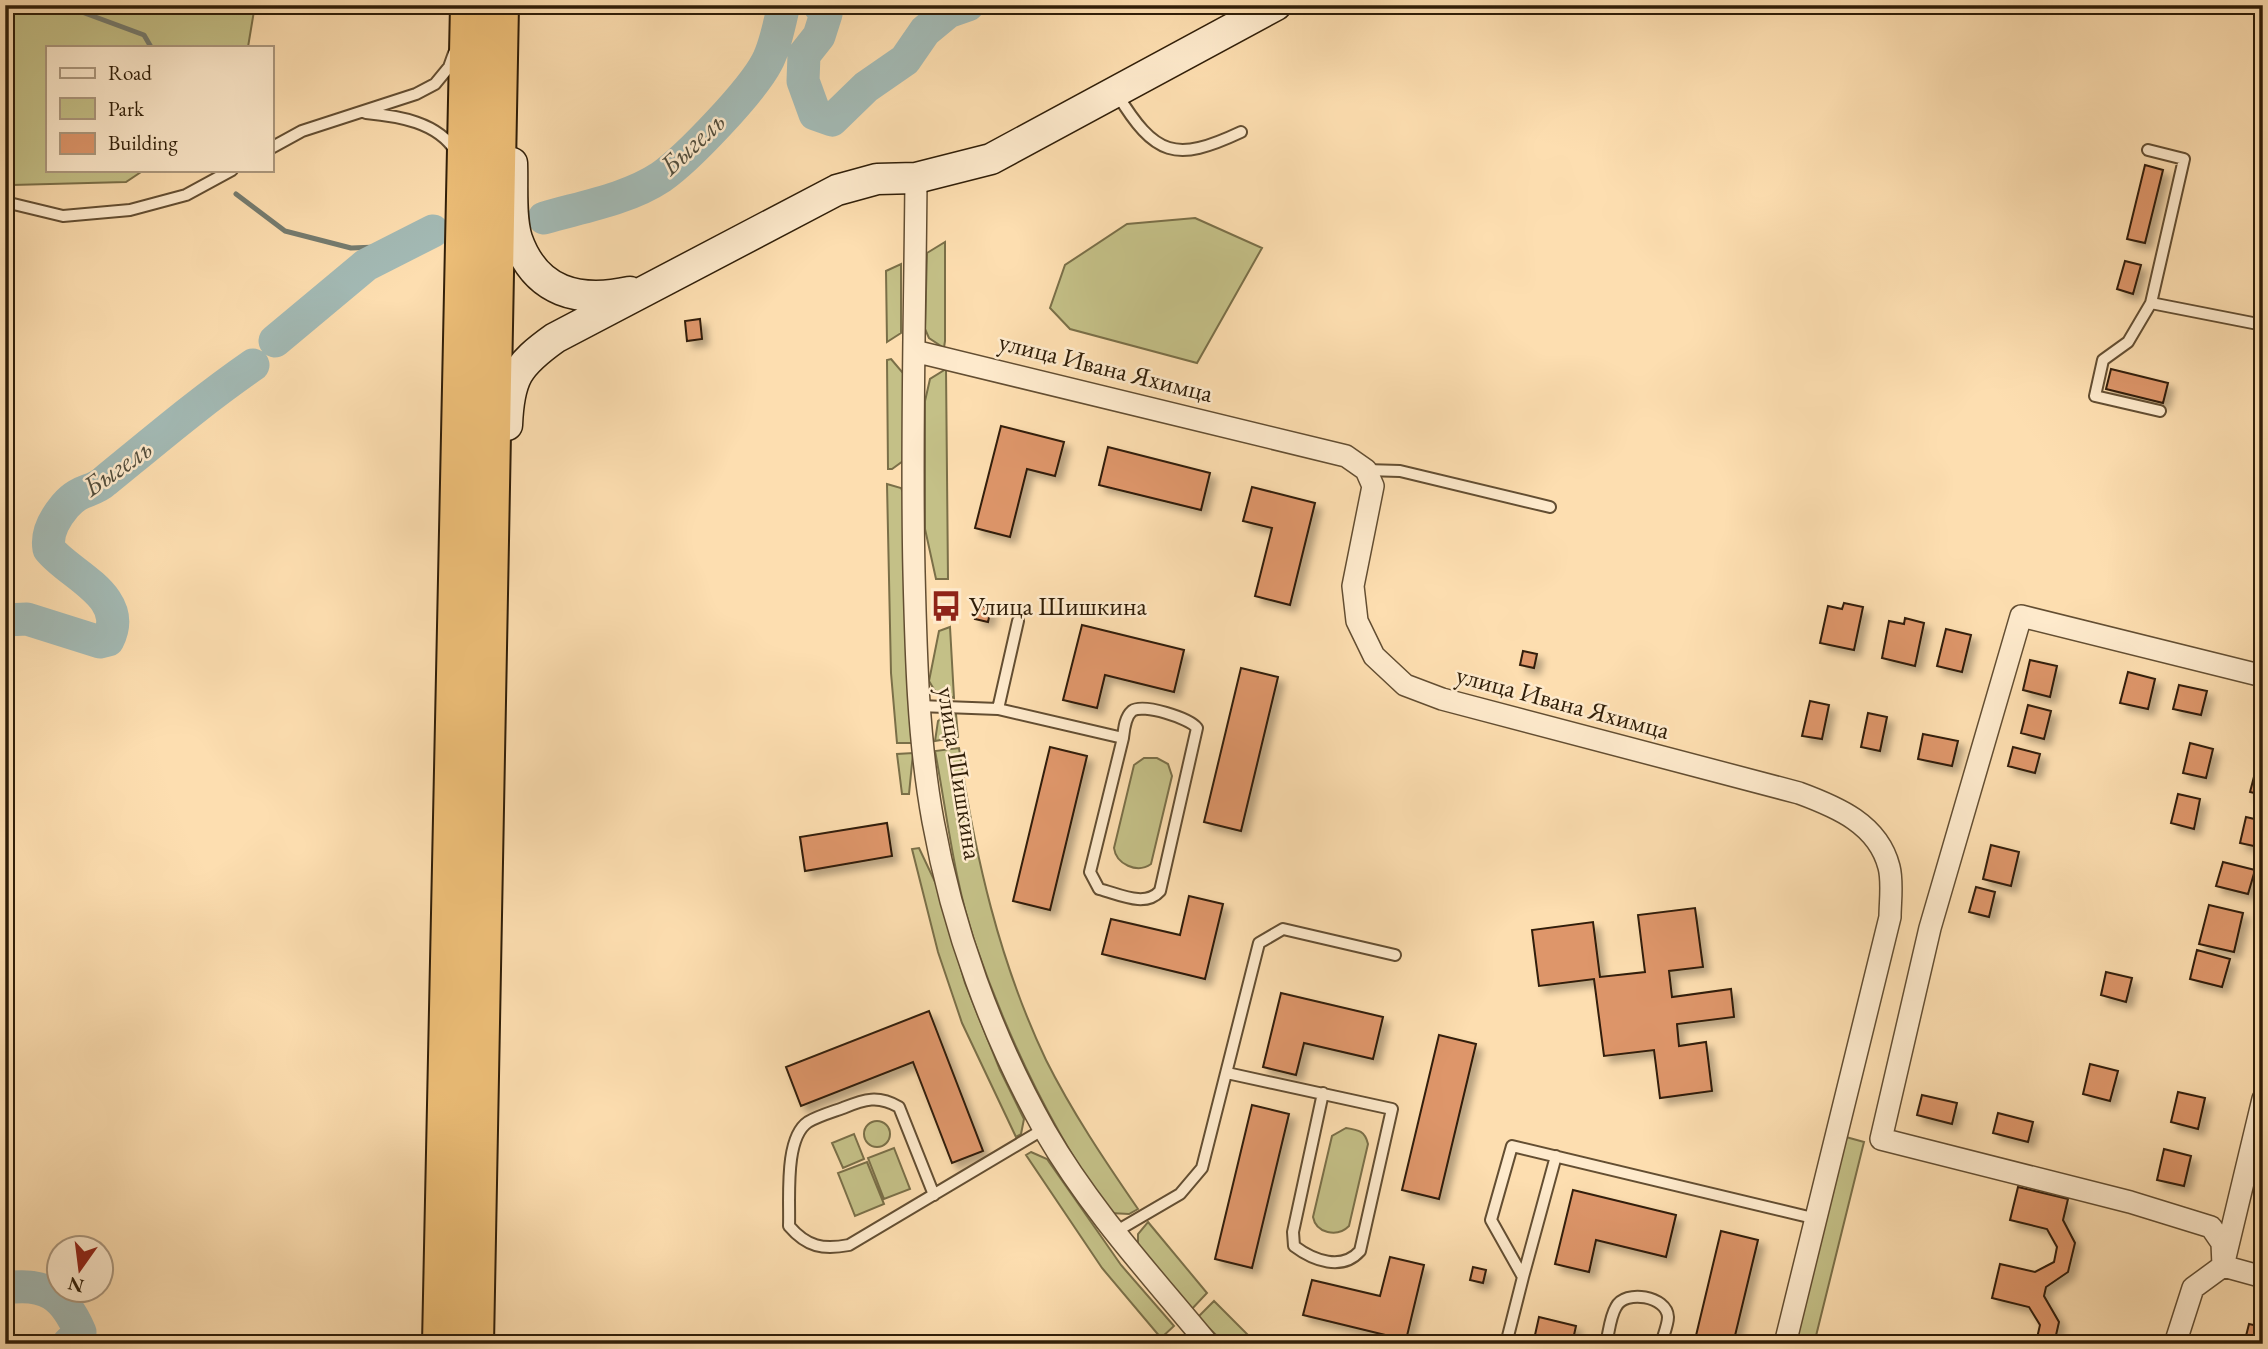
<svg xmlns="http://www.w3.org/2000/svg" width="2268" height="1349" font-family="'EB Garamond',serif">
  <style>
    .green { fill: #c4c087; stroke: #7a6f48; stroke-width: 2 }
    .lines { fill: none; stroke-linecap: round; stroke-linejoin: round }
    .stream { stroke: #757c70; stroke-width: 5 }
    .river { stroke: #a3bab5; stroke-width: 33 }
    .building { fill: #de966b; stroke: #301e08; stroke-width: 2; filter: url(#shadow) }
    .lane-casing { stroke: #634e32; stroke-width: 14 }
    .street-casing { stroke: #634e32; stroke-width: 24 }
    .secondary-casing { stroke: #301e08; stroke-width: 33 }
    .highway-casing { stroke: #301e08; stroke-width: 42 }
    .lane { stroke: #feeacc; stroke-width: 10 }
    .street { stroke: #feeacc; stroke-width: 21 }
    .secondary { stroke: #feeacc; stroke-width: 30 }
    .highway { stroke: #eebf78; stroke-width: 38 }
    .labels { text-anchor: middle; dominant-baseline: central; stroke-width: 5; stroke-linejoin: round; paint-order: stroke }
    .street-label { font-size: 26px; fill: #301e08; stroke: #feeacc }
    .poi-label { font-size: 26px; fill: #301e08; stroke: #feeacc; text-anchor: start }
    .water-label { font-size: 28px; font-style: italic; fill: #524d3c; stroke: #feeacc }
  </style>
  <defs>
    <filter id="shadow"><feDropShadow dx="6" dy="6" stdDeviation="3.5" flood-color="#0004"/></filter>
  </defs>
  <rect width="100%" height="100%" fill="#fddeb0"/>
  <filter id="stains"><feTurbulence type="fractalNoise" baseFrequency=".00286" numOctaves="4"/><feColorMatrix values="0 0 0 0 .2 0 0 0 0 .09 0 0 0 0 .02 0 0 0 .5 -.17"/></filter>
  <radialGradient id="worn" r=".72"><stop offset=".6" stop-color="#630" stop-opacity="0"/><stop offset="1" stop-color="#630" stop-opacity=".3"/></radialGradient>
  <path class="green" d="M5 5H255L248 47H47V170H144L126 182 12 185 5 181Z
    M1195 218 1262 248 1197 363 1070 329 1050 308 1065 265 1127 224Z
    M945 242V341L944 348 929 338 925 329 927 253Z
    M901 264V333L887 342 886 271Z
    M891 359 903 373V461L892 469H888L887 360Z
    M946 369 948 579H936L925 529V401L930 379Z
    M887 484 901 488 904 494 913 743H897L891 673Z
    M950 627 954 698 935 691 929 681 939 631Z
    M956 714 958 737 935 741 938 721 946 715Z
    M959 748C975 856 999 961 1046 1060 1072 1112 1105 1161 1138 1209L1129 1214 1110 1213C1052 1130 1008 1039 975 943 954 881 947 814 935 751Z
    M913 753 909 794H902L897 754Z
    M1144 758H1157L1168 764 1172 776 1151 864C1137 874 1116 864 1114 848L1134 765Z
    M919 848 937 886 965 983 1000 1070 1024 1119 1021 1134 1016 1137 962 1023 938 952 912 849Z
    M864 1134a13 13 0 1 1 26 0a13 13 0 1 1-26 0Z
    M1346 1128C1359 1130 1365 1131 1368 1144L1349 1226C1337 1238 1316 1233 1313 1217L1332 1136Z
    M854 1134 864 1159 843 1168 832 1143Z
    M1846 1137 1864 1142 1814 1344H1795Z
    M894 1148 910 1189 884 1199 868 1158Z
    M1031 1152 1047 1159 1121 1265 1174 1326 1161 1338 1102 1268 1026 1155Z
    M867 1162 884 1204 855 1216 838 1173Z
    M1148 1222 1207 1293 1190 1311 1138 1252V1234Z
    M1214 1301 1248 1335 1240 1344H1225L1198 1317Z"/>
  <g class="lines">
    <path class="stream" d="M63 5 144 35 151 47
      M236 194 285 231 351 248 403 246"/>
    <path class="river" d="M819 5 826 14 819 36 804 55 803 81 815 114 832 120 866 87 905 60 925 31 948 12 968 5
      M544 218C582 207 628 199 661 177 688 158 752 91 767 62 776 45 779 24 784 5
      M275 341 366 265 433 231
      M5 620 27 619 100 642 108 640C130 596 69 575 49 549 46 533 55 518 65 506 80 488 92 493 105 481 154 441 201 401 253 365
      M5 1288C46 1282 64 1295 80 1332L68 1344"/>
  </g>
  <path class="building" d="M2145 165 2163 170 2145 243 2127 239Z
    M2125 261 2141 265 2133 294 2117 289Z
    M700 319 702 339 687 341 685 321Z
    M2111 369 2168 383 2163 403 2106 389Z
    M1001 426 1064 442 1055 476 1027 469 1010 537 975 528Z
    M1108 447 1210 473 1201 510 1099 485Z
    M1252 487 1315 503 1290 605 1255 596 1272 528 1243 521Z
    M1844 603 1863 607 1854 650 1820 643 1828 606 1842 609Z
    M979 605 991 608 988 622 975 619Z
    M1905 618 1924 623 1915 666 1882 658 1889 621 1904 624Z
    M1082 625 1184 650 1174 692 1105 675 1097 708 1063 700Z
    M1946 629 1971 635 1962 672 1937 666Z
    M1523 651 1537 654 1534 668 1520 665Z
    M2030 660 2057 666 2050 697 2023 690Z
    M1241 668 1278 677 1241 831 1204 822Z
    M2128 672 2155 679 2148 709 2120 703Z
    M2179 685 2207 691 2201 715 2173 709Z
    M1810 701 1829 705 1822 739 1802 736Z
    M2028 705 2051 711 2044 739 2021 733Z
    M1868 713 1887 717 1880 751 1861 747Z
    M1923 734 1958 741 1952 766 1918 759Z
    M2190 743 2213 749 2206 778 2183 773Z
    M1050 747 1087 756 1050 910 1013 901Z
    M2013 747 2040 754 2035 773 2008 766Z
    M2256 769 2263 771V795L2250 792Z
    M2178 794 2200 799 2194 829 2171 823Z
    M2246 817 2263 821V848L2240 843Z
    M887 823 892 856 805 871 800 837Z
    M1991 845 2019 852 2011 886 1983 879Z
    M2223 862 2255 870 2248 894 2216 886Z
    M1976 887 1995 892 1989 917 1969 912Z
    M1189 896 1223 904 1205 979 1102 954 1111 919 1180 935Z
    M2209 905 2243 913 2234 952 2199 944Z
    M1695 908 1703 967 1669 971 1672 997 1731 989 1734 1017 1677 1024 1679 1046 1706 1042 1712 1091 1660 1098 1654 1050 1604 1056 1594 979 1539 986 1532 930 1593 922 1600 977 1645 972 1638 915Z
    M2197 950 2230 959 2222 987 2190 979Z
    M2106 972 2132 978 2126 1002 2101 995Z
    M1281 993 1383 1017 1373 1059 1304 1043 1296 1075 1263 1067Z
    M929 1011 983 1151 952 1163 913 1062 801 1106 786 1067Z
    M1439 1035 1476 1044 1439 1199 1402 1190Z
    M2090 1064 2118 1071 2110 1101 2083 1094Z
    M2178 1092 2205 1098 2198 1129 2171 1122Z
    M1922 1095 1957 1103 1952 1124 1917 1115Z
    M1252 1105 1289 1114 1252 1268 1215 1259Z
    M1998 1113 2033 1122 2028 1142 1993 1133Z
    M2164 1149 2191 1156 2184 1186 2157 1180Z
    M2018 1187 2068 1199 2063 1220 2075 1243 2068 1272 2046 1287 2044 1296 2059 1322 2054 1344H2027L2037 1338 2040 1325 2029 1307 1992 1298 2000 1264 2035 1272 2054 1262 2057 1247 2047 1229 2010 1220Z
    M1573 1190 1676 1215 1666 1257 1596 1240 1589 1272 1555 1264Z
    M1721 1231 1758 1240 1733 1344H1694Z
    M1390 1257 1424 1265 1406 1340 1303 1315 1312 1280 1380 1296Z
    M1473 1267 1486 1270 1483 1283 1470 1280Z
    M1539 1317 1576 1326 1572 1344H1533Z
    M2249 1324 2263 1327V1344H2244Z"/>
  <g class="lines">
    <defs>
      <path id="lane" d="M1117 94C1155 156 1175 163 1241 132
        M366 113C398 116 438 122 456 152
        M271 148 302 131 416 94 435 84 449 67 454 53
        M2148 150 2184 159 2151 303 2263 325
        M5 202 63 216 130 210 186 195 232 170
        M2151 303 2128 342 2103 360 2095 396 2160 411
        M1366 470 1400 471 1550 507
        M919 706 998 709 1123 738 1090 872 1099 889C1119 894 1145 908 1160 891L1197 728C1189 718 1143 703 1132 711 1125 717 1124 729 1123 738
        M998 709 1018 621
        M1227 1073 1392 1109 1360 1251C1342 1271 1314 1261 1294 1246L1293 1232 1323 1093
        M934 1195 899 1107C878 1095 865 1099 843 1108 832 1112 818 1116 808 1122 784 1138 790 1199 789 1226 807 1247 823 1250 849 1245L1044 1129
        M1115 1232 1180 1194 1202 1168 1259 943 1283 929 1395 955
        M1523 1277 1556 1156
        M1506 1344 1523 1277 1491 1220 1512 1146 1817 1219
        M1606 1344C1609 1332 1610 1317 1616 1307 1625 1289 1667 1296 1668 1317 1668 1325 1663 1336 1661 1344"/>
      <path id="street" d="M916 178C915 310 911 441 914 572 916 655 918 739 933 821 952 927 992 1037 1045 1131 1090 1209 1151 1275 1208 1344
        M914 351 1346 456 1366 470 1373 486 1353 586 1357 621 1374 656 1405 685 1442 699 1799 793C1837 807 1878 824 1889 867 1893 882 1890 902 1890 917L1785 1344
        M2223 1266 2222 1243 2211 1227 2130 1202 1881 1139 1930 928 2021 616 2263 676
        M2223 1266 2263 1277
        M2175 1344 2193 1288 2223 1266 2263 1099"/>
      <path id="secondary" d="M512 163C513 186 510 217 517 239 536 293 579 303 630 292
        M507 425C509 378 517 365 555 338L837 190 877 179 916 178 991 159 1276 5"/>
      <path id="highway" d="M442 1344 470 5
        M474 1344 499 5"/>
    </defs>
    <use href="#lane" class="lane-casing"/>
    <use href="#street" class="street-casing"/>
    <use href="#secondary" class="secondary-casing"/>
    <use href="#highway" class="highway-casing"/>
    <use href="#lane" class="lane"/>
    <use href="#street" class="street"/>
    <use href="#secondary" class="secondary"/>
    <use href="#highway" class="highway"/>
  </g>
  <defs>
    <symbol id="bus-bare" viewBox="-9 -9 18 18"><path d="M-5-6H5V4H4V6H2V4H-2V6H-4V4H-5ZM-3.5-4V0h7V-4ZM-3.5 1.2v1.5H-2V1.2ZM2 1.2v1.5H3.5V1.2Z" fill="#8f2418" stroke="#feeacc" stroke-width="2.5" paint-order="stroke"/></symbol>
  </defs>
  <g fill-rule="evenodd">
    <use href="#bus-bare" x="924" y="584" width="44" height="44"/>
  </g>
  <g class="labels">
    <g class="street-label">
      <text transform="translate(1106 367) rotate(14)">улица Ивана Яхимца</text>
      <text transform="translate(1563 702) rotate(15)">улица Ивана Яхимца</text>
      <text transform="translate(960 773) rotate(81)">улица Шишкина</text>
    </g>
    <g class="poi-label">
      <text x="969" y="606">Улица Шишкина</text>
    </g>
    <g class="water-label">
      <text transform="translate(692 143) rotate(-43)">Быгель</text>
      <text transform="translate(117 467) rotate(-35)">Быгель</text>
    </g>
  </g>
  <rect width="2268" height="1349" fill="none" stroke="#fddeb0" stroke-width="28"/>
  <rect x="7" y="7" width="2254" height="1335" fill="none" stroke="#301e08" stroke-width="3.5"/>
  <rect x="14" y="14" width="2240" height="1321" fill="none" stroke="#301e08" stroke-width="2"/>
  <rect x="46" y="46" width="228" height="126" fill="#feeacc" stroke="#ac987e" stroke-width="2"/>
  <rect x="60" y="68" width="35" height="10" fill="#feeacc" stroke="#ac987e" stroke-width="2"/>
  <text x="108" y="80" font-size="21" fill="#301e08">Road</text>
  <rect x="60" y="98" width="35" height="21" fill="#c4c087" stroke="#ac987e" stroke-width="2"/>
  <text x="108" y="116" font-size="21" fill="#301e08">Park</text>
  <rect x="60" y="133" width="35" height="21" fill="#de966b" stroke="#ac987e" stroke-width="2"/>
  <text x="108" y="150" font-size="21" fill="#301e08">Building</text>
  <g transform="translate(80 1269) rotate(194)"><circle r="33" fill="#feeacc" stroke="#ac987e" stroke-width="2"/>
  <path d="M0-5L12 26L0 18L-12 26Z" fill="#8f2418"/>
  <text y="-10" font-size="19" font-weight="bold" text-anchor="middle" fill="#301e08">N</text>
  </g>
  <rect width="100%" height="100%" filter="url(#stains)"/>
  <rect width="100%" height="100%" fill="url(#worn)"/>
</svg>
